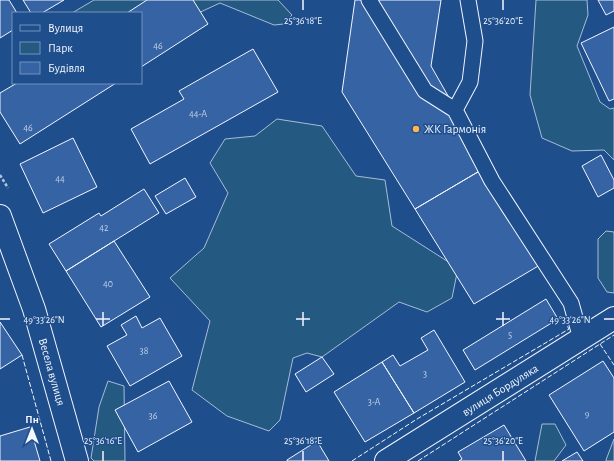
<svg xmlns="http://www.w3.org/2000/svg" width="614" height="461" font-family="'Alegreya Sans',sans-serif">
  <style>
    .green { fill: #245a82; stroke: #a8bbd7 }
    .building { fill: #3563a3; stroke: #f2f6ff }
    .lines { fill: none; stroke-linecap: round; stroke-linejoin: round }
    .service-casing { stroke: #f2f6ff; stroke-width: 17 }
    .minor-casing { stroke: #f2f6ff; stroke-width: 24 }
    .path { stroke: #b3c4dc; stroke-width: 2.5; stroke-dasharray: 3 2; stroke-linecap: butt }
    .service { stroke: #1f4e8c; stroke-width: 15 }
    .minor { stroke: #1f4e8c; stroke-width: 22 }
    .fence { stroke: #f2f6ff; stroke-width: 1; stroke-dasharray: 5 2; stroke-linecap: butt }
    .ticks { fill: none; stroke: #f2f6ff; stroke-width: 1.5 }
    .poi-dot { fill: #ffb74d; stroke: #1f4e8c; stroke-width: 1.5 }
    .labels { text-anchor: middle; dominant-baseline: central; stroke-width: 3; stroke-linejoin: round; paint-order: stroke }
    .number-label { font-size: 10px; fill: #c3d1e8 }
    .poi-label { font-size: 12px; fill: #f2f6ff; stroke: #1f4e8c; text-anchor: start }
    .street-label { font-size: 12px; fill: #f2f6ff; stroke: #1f4e8c }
    .ticks-label { font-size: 10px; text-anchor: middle; fill: #f2f6ff; stroke: #1f4e8c; stroke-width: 3; stroke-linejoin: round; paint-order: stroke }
  </style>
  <rect width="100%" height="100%" fill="#1f4e8c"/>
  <path class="green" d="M94 0H278L292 15 284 24 274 25 220 3 142 39H141V13H72Z
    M536 0H587L588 15 577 46 600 102 610 109 614 108V160L604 150 572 151 542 138 530 95Z
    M277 119 322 126 356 176 385 180 392 226 458 268 452 298 427 312 399 302 322 357 307 353 293 358 280 420 269 431 227 416 192 390 210 321 170 278 204 248 228 193 210 163 225 139 255 136Z
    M606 231 614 232V293L607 292 598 278V239Z
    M108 381 124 386 125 461H94L91 458 99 407Z
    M542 424H555L566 445 554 461H535Z
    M614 439V461H606V460Z"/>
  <path class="building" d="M0 0H9L17 13H13V30L0 38Z
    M23 0H64L42 13H31Z
    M147 0H193L208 24 141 67V13H127Z
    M355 0H441L431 66 488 166 415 209 342 92Z
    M598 0H614V11L606 15Z
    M614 27V99L609 101 581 43Z
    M253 49 278 92 150 164 131 129 184 99 179 91Z
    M17 83H116L20 144 0 112V93Z
    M73 138 97 187 43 213 20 164Z
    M601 155 614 180V188L598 197 582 166Z
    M488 166 545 262 474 304 415 209Z
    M185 178 196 197 166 214 155 196Z
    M144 189 159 213 66 271 49 244 99 213 101 216Z
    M114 241 150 297 101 327 66 271Z
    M546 299 558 319 475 370 463 350Z
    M136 316 142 328 160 318 182 356 130 386 107 346 127 335 121 325Z
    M0 322 22 355 0 369Z
    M434 330 465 382 414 413 382 362 393 355 400 366 428 350 421 338Z
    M322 357 334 374 306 392 295 374Z
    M603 361 614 378V432L584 451 549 395Z
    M382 362 414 413 365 442 334 392Z
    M169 381 192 422 138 452 115 410Z
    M504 425 526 461H459L462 459 458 452Z
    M30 427 40 461H0V436Z
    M317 441 329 461H287V460Z
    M577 452 583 461H562Z"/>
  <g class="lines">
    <defs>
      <path id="service" d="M369 0 425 91 455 110 492 181 571 303 581 339
        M455 110 470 82 475 41 468 0"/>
      <path id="minor" d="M0 216 34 309 77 461
        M386 461 614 318"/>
    </defs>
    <use href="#service" class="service-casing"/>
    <use href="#minor" class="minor-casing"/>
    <path class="path" d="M0 175 8 188"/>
    <use href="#service" class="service"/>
    <use href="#minor" class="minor"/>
    <path class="fence" d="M600 344 614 365
      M22 355 51 461
      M352 461 417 419 569 329 566 324
      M418 461 614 335"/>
  </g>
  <path class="ticks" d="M303 0V10M503 0V10M103 312V326M303 312V326M503 312V326M0 319H10M96 319H110M296 319H310M496 319H510M604 319H614M103 451V461M303 451V461M503 451V461"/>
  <circle class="poi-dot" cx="416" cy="129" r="4"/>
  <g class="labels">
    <g class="number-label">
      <text x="158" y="46">46</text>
      <text x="198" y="114">44-А</text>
      <text x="28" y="128">46</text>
      <text x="60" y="179">44</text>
      <text x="104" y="228">42</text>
      <text x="108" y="284">40</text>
      <text x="510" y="335">5</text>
      <text x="144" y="351">38</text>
      <text x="425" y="374">3</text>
      <text x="374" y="402">3-А</text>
      <text x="587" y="414">9</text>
      <text x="153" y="416">36</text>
    </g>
    <g class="poi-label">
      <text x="424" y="129">ЖК Гармонія</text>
    </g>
    <g class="street-label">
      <text transform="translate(52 372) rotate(74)">Весела вулиця</text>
      <text transform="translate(500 390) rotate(-32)">вулиця Бордуляка</text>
    </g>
  </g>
  <g class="ticks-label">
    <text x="303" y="24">25°36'18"E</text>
    <text x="503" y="24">25°36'20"E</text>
    <text x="44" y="323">49°33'26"N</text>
    <text x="570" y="323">49°33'26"N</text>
    <text x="103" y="444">25°36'16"E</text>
    <text x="303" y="444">25°36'18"E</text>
    <text x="503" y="444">25°36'20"E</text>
  </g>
  <rect x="12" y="12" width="130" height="72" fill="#1f4e8c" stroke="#7391ba"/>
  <rect x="20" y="25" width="20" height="6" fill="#1f4e8c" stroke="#7391ba"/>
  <text x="48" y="32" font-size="12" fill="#f2f6ff">Вулиця</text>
  <rect x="20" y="42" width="20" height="12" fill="#245a82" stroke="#7391ba"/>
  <text x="48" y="52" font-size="12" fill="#f2f6ff">Парк</text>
  <rect x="20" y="62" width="20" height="12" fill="#3563a3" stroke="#7391ba"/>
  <text x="48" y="72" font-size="12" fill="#f2f6ff">Будівля</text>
  <g transform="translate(32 429)" stroke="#1f4e8c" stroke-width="3" paint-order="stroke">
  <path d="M0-3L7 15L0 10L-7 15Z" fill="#f2f6ff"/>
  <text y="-6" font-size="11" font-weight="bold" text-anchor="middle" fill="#f2f6ff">Пн</text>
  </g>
</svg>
